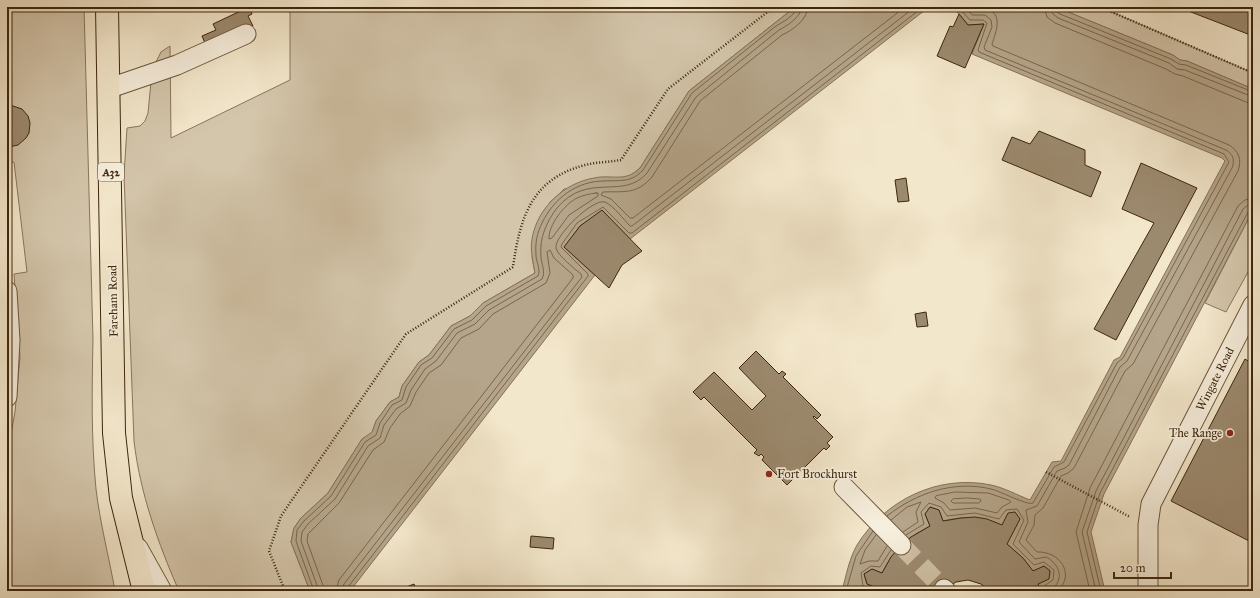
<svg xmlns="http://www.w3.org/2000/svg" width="1260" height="598" font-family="'IM FELL Great Primer',serif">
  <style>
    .green { fill: #d4c6ab; stroke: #88765c }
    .water { fill: #b5a58a; stroke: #857258 }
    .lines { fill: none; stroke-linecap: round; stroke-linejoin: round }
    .shore { stroke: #79664b; stroke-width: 1 }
    .building { fill: #9c8a6f; stroke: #3d260c }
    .minor-tunnel { stroke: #cfc0a5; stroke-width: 19; stroke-dasharray: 19 10; stroke-linecap: butt }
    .minor-casing { stroke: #6a563c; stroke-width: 21 }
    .major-casing { stroke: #3d260c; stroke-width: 24 }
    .path { stroke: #3d260c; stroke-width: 2.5; stroke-dasharray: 1 2; stroke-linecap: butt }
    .minor { stroke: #f7efdd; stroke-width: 19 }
    .major { stroke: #f3e7cb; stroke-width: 22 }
    .poi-dot { fill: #8f2418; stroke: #f7efdd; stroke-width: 1.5 }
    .labels { text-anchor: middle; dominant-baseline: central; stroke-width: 3.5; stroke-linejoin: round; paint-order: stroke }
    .shield { fill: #f7efdd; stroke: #75624b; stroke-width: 1 }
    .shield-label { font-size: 11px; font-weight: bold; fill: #3d260c }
    .street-label { font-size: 12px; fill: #3d260c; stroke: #f7efdd }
    .poi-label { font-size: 12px; fill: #3d260c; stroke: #f7efdd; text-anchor: end }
  </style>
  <rect width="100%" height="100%" fill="#f3e7cb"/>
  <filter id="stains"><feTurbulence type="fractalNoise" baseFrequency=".005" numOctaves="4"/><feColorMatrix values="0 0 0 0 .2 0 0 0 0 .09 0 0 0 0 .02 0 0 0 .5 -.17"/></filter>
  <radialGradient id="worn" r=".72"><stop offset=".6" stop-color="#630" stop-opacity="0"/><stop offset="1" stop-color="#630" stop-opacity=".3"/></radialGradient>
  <path class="green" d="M7 7H84L93 339C92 388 91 439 96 489 100 523 109 557 115 591H7V455L15 412 20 357 14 274 27 272 14 162H7Z
    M290 7H795L689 91 640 168 629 177 564 189 558 195 550 202 532 257 535 273 483 303 470 316 451 326 429 355 419 362 402 386 399 397 390 402 376 421 372 433 362 439 328 493 301 518 294 528 291 542 310 591H179C158 543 140 493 134 441L124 175 127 128 140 126 145 121 148 113 151 82 155 64 161 52 170 46 171 138 290 80Z
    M1056 7H1106L1105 9 1253 73V89L1187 61 1180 60 1173 55Z
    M1253 210V263L1226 312 1205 303Z"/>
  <path class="water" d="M795 7H929L630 239 602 211 580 226 565 247 595 275 350 591H310L291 542 294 528 301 518 328 493 362 439 372 432 376 421 390 402 399 397 402 386 419 362 429 355 451 326 470 316 483 303 535 273C533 262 530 250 532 239 537 208 564 183 594 178 612 174 625 183 640 168L689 91Z
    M953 7H1056L1173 55 1180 60 1187 61 1253 89V210L1104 494 1091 532 1105 591H1041L1038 584 1049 579 1050 570 1044 566 1033 571 1023 558 1007 544 1020 519 1015 512 1008 514 1002 525C982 516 964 516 943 521L939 510 930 507 925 514 930 526C908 537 893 550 882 573L872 569 864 574 867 584 877 588V591H842C846 576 849 559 857 545 885 500 938 474 991 485 1005 488 1017 495 1030 500L1052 462 1061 461 1114 360 1120 357 1225 161 1222 158 972 54 984 24 968 25Z"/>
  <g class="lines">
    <path class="shore" d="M808 7C807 20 793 30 782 35L700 101 652 177C636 195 625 191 603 192L601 195 611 199 630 218H633L905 7
      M965 7 972 15H985L991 20 992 27 984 47 985 50 1226 150C1233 154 1235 160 1232 168L1127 361 1120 367 1069 465 1065 468 1057 471 1037 506 1026 510 1028 522 1019 542 1035 559 1046 557C1056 562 1064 574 1056 585 1054 588 1051 588 1049 591
      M973 7C976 10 980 8 985 9 1004 12 996 32 992 44L993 46 1229 145C1239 151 1242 160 1238 171L1133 364 1125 371 1074 468 1068 473 1061 476 1043 508 1035 515 1034 525 1026 540 1037 552C1059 551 1076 573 1058 591
      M1044 7 1047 17 1055 23 1166 69 1175 74 1183 76 1246 102 1253 103
      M1050 7 1053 14 1058 18 1169 63 1177 69 1185 70 1253 97
      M1056 7V11L1060 14 1171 59 1179 64 1186 65 1253 92
      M596 193H598V196L569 215 552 238 549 239C548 225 565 204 577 198 583 195 590 194 596 193Z
      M955 492 988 493 1009 500 1011 502 1002 507 997 513 975 508 950 510 944 503 935 498 936 496Z
      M967 498 980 499 981 501 979 503H953L951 501 953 499Z
      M887 516C916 493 954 480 991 489 1000 491 1028 506 1033 503L1054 467 1064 462 1117 363 1123 358 1229 162 1224 154 979 52 978 50 987 23 983 20H970L958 7
      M891 520 907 507 921 502 916 512 918 522 903 532
      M876 535 865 550 860 564 869 561H878L887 546
      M906 535 924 524 921 512 929 503 941 507 947 516 975 513 999 519 1006 510 1017 509 1024 520 1013 544 1034 565 1044 562 1054 570 1053 580 1044 586V591
      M314 591 296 541 297 530 304 521 331 496 365 442 376 435 380 423 392 405 402 400 406 387 421 365 432 358 454 329 472 320 486 306 538 276C541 269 536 262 536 255 535 243 537 233 542 223 554 198 577 181 604 181 621 180 631 183 643 170L692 93 776 26C783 22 796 15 797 7
      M319 591 301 541 302 532 308 524 335 499 368 446 380 438 384 425 396 409 406 403 411 390 425 369 436 361 457 333 475 324 489 310 542 279C546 271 541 264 541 256 539 238 547 221 557 208 588 171 623 201 647 173L696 97 779 30C787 26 801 17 802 7
      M325 591 307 541 308 534 339 503 373 450 384 442 390 428 400 414 410 406 416 392 429 373 441 365 461 338 479 329 493 314 546 283 550 273 547 252 550 250 554 258 573 275V278L339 580 336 591
      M342 591 344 584 582 277 581 274C575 269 557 255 556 248 554 236 593 198 605 202 614 206 623 219 630 226H632L915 7
      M347 591 348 587 588 276V274L561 247 562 244 577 223 603 207 629 233H632L923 7
      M846 591 856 556 873 531
      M873 591 863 586 861 573 871 566 880 567 891 550
      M1090 591 1076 532 1090 488 1238 206 1245 200 1253 198
      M1096 591 1082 532 1096 491 1243 209 1248 205 1253 204
      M1101 591 1087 532 1100 493 1248 212 1253 209"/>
  </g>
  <path class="building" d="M249 7 252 14 248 16 253 26 207 48 202 36 216 30 213 24Z
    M1178 7H1253V36Z
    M959 14 968 25 984 24 965 68 937 56 950 26 953 27Z
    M7 104 22 109 28 116 30 123 29 133 26 138 18 145 9 147H7Z
    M1039 131 1085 150V165L1101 172 1091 197 1002 160 1012 137 1030 144Z
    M1141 163 1197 188 1116 340 1094 329 1154 223 1122 209Z
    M906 178 909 201 898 202 895 180Z
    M602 210 642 251 622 265 609 288 564 247 580 226Z
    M926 312 928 326 917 327 915 314Z
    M756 351 779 374 782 371 786 374 783 377 821 415 817 419 814 416 813 417 833 437 827 443 830 446 826 450 824 448 787 485 762 460 764 457 761 454 759 456 754 453 757 450 704 397 701 400 693 392 714 372 752 410 766 396 739 368Z
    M1245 359 1253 364V543L1171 501Z
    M930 507 939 510 943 521 961 518 975 517 987 519 1002 525 1008 513 1015 512 1020 519 1007 544 1023 558 1033 571 1044 566 1050 571 1049 579 1038 584 1041 591H989L981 584 968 580 956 582 942 591H877V588L867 584 864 574 872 569 882 573 891 557 901 545 911 537 930 526 925 514Z
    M531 536 554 538 553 549 530 547Z
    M414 584 417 591H396Z"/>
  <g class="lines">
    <path class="minor-tunnel" d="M901 545 944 589"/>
    <defs>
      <path id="minor" d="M110 88 177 65 246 34
        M7 291 10 340 7 397
        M844 487 901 545
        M138 548 162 591
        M944 589 946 591
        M1148 591V525L1151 504 1253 305"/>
      <path id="major" d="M107 7 114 433 121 498 144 591"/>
    </defs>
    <use href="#minor" class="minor-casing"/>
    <use href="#major" class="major-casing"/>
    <path class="path" d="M1100 7 1253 73
      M1046 472 1130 517
      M285 591 269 551 281 516 406 334 513 267C520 218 531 179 585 165 597 162 610 162 621 160L668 89 774 7"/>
    <use href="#minor" class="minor"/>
    <use href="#major" class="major"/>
  </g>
  <g class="poi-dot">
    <circle cx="1230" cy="433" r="4"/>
    <circle cx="769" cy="474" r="4"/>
  </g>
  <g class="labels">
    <rect class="shield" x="98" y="163" width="26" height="18" rx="3"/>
    <g class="shield-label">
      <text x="111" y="172">A32</text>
    </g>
    <g class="street-label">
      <text transform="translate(113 301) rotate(-91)">Fareham Road</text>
      <text transform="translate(1215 379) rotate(-63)">Wingate Road</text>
    </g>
    <g class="poi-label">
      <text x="1222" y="433">The Range</text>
      <text x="777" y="474" text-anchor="start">Fort Brockhurst</text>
    </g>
  </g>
  <rect width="1260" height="598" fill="none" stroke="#f3e7cb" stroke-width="24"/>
  <rect x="8" y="8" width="1244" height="582" fill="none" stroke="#3d260c" stroke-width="2"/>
  <rect x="12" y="12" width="1236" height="574" fill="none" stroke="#3d260c"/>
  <path d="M1114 572v6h57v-6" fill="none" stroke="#3d260c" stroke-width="2"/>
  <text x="1120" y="572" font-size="12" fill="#3d260c" stroke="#f7efdd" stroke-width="3" paint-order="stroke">20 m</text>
  <rect width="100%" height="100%" filter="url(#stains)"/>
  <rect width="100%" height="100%" fill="url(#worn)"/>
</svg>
